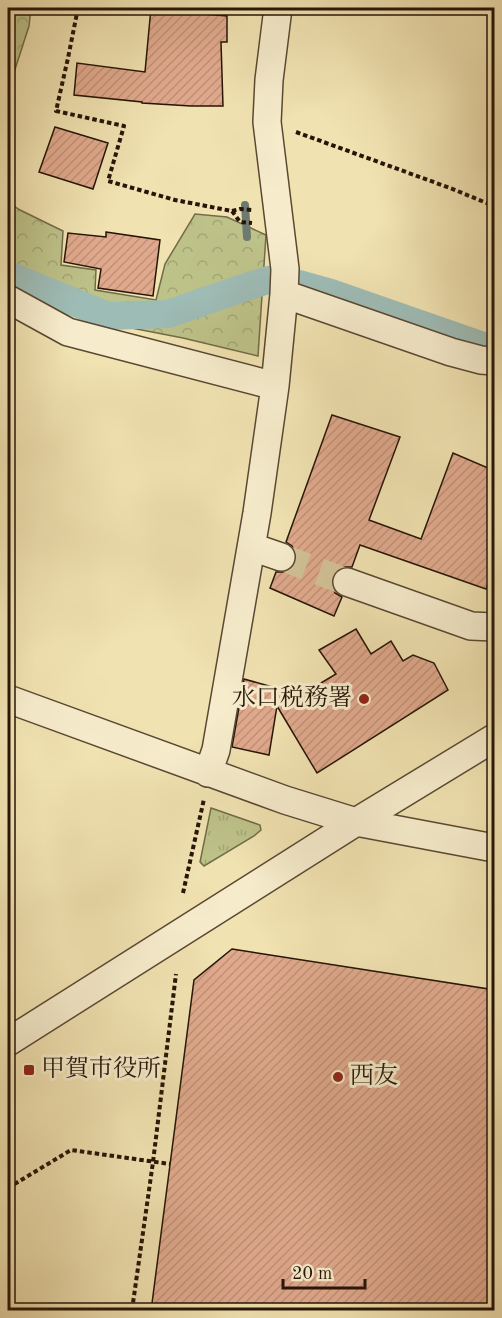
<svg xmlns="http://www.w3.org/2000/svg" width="502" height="1318" font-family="'Old Standard TT','Noto Serif JP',serif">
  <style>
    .grass { fill: url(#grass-tufts); stroke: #726c48; stroke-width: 1.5 }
    .forest { fill: url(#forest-crowns); stroke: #726c48; stroke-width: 1.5 }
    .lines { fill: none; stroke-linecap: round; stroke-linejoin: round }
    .stream { stroke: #6e7970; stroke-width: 8 }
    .canal { stroke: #9ebcb6; stroke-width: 28 }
    .building { fill: url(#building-hatch); stroke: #261507; stroke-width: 1.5 }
    .minor-tunnel { stroke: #d3c398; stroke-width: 27; stroke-dasharray: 27 14; stroke-linecap: butt }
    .minor-casing { stroke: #594832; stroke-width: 30 }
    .path { stroke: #261507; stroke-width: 4; stroke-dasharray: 4.5 3; stroke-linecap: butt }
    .minor { stroke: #f6eccc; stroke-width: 27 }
    .poi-dot { fill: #8f2418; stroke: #f6eccc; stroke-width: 2 }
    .labels { text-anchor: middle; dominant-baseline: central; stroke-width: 6; stroke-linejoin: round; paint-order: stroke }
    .poi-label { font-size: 24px; fill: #261507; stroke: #f6eccc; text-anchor: start }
  </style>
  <defs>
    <pattern id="grass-tufts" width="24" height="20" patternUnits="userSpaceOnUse" patternTransform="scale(1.5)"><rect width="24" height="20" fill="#bdc289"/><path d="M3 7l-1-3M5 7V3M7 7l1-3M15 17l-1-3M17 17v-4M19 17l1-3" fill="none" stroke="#a2a675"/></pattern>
    <pattern id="forest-crowns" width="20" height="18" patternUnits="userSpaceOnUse" patternTransform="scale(1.5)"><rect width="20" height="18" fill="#bdc289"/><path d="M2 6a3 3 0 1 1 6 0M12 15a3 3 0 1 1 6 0" fill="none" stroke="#a2a675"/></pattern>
    <pattern id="building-hatch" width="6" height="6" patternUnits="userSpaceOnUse" patternTransform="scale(1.5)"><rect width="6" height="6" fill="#e0a98d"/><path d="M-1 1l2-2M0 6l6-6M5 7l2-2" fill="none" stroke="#c09178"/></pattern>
  </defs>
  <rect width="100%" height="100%" fill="#f1e2b1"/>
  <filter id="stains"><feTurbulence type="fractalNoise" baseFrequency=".00333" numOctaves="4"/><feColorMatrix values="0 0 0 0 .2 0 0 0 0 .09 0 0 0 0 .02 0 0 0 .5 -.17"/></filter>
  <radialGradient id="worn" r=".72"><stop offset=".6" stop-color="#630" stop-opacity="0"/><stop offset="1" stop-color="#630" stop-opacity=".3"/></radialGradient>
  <path class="grass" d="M211 808 260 825 261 830 254 836 204 866 200 862Z"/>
  <path class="forest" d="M8 8H31L29 26 8 91Z
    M8 202 20 210 63 231 61 265 96 270 95 290 156 300 165 264 195 214 227 217 266 235 258 356 183 338 116 325 8 282Z"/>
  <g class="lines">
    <path class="stream" d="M245 205 247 237
      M243 288V281"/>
    <path class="canal" d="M8 275 108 316 168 314 243 288 268 280 299 284 331 293 486 347 494 348"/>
  </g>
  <path class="building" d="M151 8H183L182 12 227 16V42H221L223 106H191L142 103V102L74 95 77 63 145 72Z
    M55 127 108 143 93 189 39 172Z
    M106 232 160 240 153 296 98 288 101 269 64 262 68 233 106 237Z
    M332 415 400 437 369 520 421 539 453 453 495 471V566L486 589 360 545 352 567H344L336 570 332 576V585L335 593 342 597 334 616 270 588 276 572H285L292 568 296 563V553L292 546 286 542Z
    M356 629 371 654 391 641 403 661 413 655 434 663 448 690 317 773 277 706 269 755 232 747 244 679 301 695 336 674 319 650Z
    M232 949 495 990V1311H151L194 980Z"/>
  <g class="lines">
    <path class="minor-tunnel" d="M281 557 347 582"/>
    <defs>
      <path id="minor" d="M284 294 451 352 481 360 494 361
        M8 299 68 332 275 386
        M252 547 281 557
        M347 582 471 626 494 627
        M8 699 285 800 356 822 494 848
        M208 773 216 750 257 513 275 386 284 294 285 269 267 122 269 80 278 8
        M8 1042 356 822 494 738"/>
    </defs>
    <use href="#minor" class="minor-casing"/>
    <path class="path" d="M78 8 68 58 56 111 124 126 108 181 175 200 232 211 240 222 252 223
      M296 132 450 188 494 206
      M232 211 240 209 252 210
      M183 893 204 799
      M8 1188 71 1150 170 1164
      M132 1310 153 1162 176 974"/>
    <use href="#minor" class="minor"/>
  </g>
  <g class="poi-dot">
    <circle cx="364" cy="699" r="6"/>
    <rect x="23" y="1064" width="12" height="12" rx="3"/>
    <circle cx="338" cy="1077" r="6"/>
  </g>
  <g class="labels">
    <g class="poi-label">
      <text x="352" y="699" text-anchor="end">水口税務署</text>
      <text x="41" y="1070">甲賀市役所</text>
      <text x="350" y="1077">西友</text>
    </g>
  </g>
  <rect width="502" height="1318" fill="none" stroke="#f1e2b1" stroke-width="30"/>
  <rect x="9" y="9" width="484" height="1300" fill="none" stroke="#261507" stroke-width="3"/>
  <rect x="15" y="15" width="472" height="1288" fill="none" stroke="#261507" stroke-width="1.5"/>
  <path d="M283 1279v9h82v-9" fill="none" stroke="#261507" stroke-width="3"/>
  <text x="292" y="1279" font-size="18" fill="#261507" stroke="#f6eccc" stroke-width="4.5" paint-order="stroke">20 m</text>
  <rect width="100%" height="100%" filter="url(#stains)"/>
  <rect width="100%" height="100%" fill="url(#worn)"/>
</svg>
